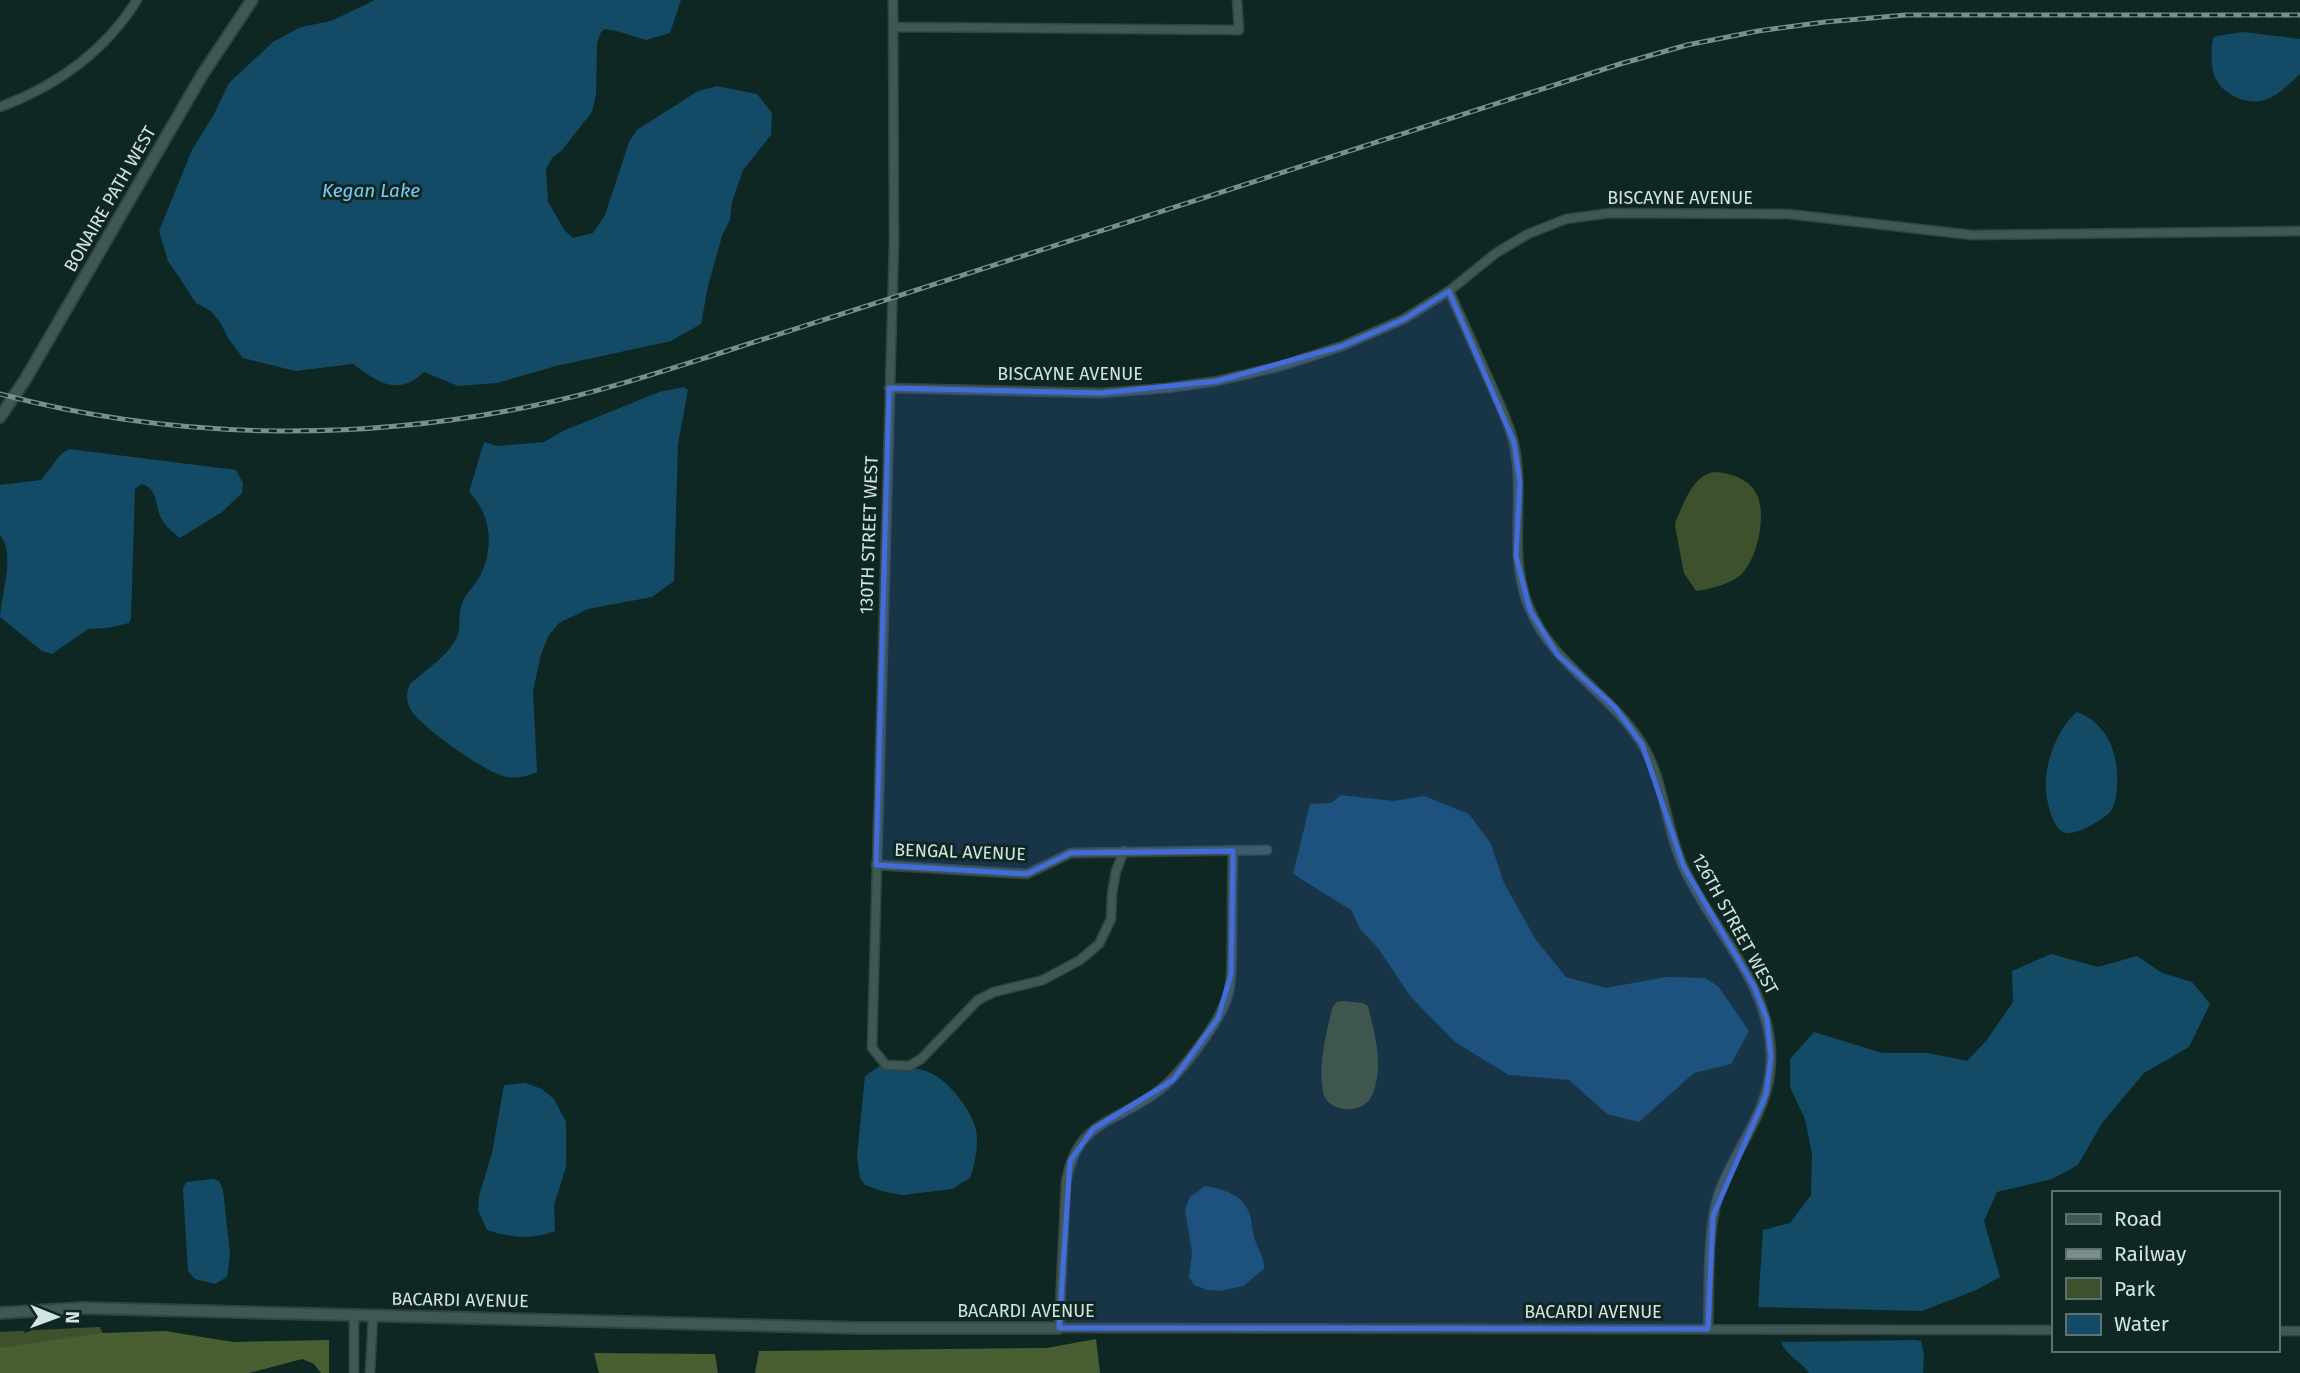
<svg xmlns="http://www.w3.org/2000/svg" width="2300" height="1373" font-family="'Fira Sans',sans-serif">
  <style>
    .green { fill: #3f512c }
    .forest { fill: #495f32 }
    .water { fill: #134b66 }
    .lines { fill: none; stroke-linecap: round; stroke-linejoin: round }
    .minor-casing { stroke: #334340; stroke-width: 11 }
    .tertiary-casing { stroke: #334340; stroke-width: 14 }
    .minor { stroke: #3f5854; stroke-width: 8 }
    .tertiary { stroke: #3f5854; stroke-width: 10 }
    .rail-casing { stroke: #7a8e8a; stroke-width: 5 }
    .rail { stroke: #0e2723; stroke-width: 2.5; stroke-dasharray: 8; stroke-linecap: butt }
    .marked { fill: #426cda; fill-opacity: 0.2; stroke: #426cda; stroke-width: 5; stroke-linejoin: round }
    .labels { text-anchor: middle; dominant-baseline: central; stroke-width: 6; stroke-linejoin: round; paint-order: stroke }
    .street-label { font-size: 18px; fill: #d4e3e0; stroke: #0e2723 }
    .water-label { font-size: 19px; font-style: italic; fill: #7bcbf9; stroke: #0e2723 }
  </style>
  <rect width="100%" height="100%" fill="#0e2723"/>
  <path class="green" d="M1714 472C1729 473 1748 478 1756 493 1767 512 1758 554 1745 570 1736 583 1711 589 1696 591L1684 573 1675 526 1676 520C1685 502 1692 476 1714 472Z
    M1342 1001 1363 1003 1368 1006C1375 1035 1385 1069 1371 1097 1362 1115 1327 1113 1323 1092 1318 1064 1326 1033 1333 1006L1337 1002Z
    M97 1327H100L119 1373H0V1332Z"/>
  <path class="forest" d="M165 1331 233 1342 329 1340V1373H321L314 1364 302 1359 249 1373H0V1348L103 1333Z
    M1096 1339 1100 1373H755L759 1351 1047 1348Z
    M594 1353 715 1354 718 1373H599Z"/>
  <path class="water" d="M375 0H681L670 33 646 40 617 31 605 29 601 32 597 43 596 95 592 112 562 150 552 158 546 169 548 202 565 231 573 238 593 233 605 215 629 142 637 130 698 91 717 86 757 94 772 113 771 135 743 170 732 202 730 220 722 236 708 286 701 324 671 341 556 366 497 383 458 386 424 372C398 397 377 382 353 364L295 371 243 358 228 338 220 322 211 311 196 303 181 280 168 261 159 231 192 150 213 116 229 83 273 42 301 27 331 21Z
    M2243 32 2300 39V74C2290 83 2278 96 2265 100 2245 106 2217 92 2213 71 2211 61 2211 48 2213 38L2216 36Z
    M684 387 688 390 678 444 674 581 652 597 588 609 559 623 549 635 541 654 533 691 537 772C526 777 512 780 500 775 480 768 422 728 411 710 406 703 406 692 410 684 423 672 443 659 453 644 463 631 457 617 462 603 466 593 475 586 480 576 494 548 492 515 469 492L483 445 485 442 497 446 544 442 563 431 659 392Z
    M69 449 236 470 243 483 242 493 222 512 180 538C173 532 164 526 160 516 155 502 157 488 141 484L135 489 131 618 129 623 107 628 88 629 52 654 42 651 0 617C1 595 16 555 0 535V485L41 480 61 454Z
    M2077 712C2109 724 2119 756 2117 786 2116 795 2116 805 2110 812 2104 819 2073 838 2063 832 2050 825 2044 791 2046 778 2048 755 2059 727 2077 712Z
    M1341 795 1394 801 1424 796 1469 814 1491 844 1504 883 1536 940 1566 977 1606 988 1666 977 1705 978 1718 986 1749 1031 1731 1064 1694 1073 1639 1122 1607 1114 1569 1080 1509 1075 1455 1042 1410 996 1378 948 1360 929 1351 910 1293 874 1310 804 1331 803Z
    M2051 954 2098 967 2137 956 2162 973 2192 982 2210 1004 2189 1047 2144 1073 2102 1123 2078 1165 2052 1179 1997 1192 1984 1221 2000 1277 1976 1290 1922 1311 1758 1307 1763 1230 1790 1223 1811 1195 1812 1154 1805 1119 1790 1087V1059L1814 1032 1882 1053H1928L1967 1061 1986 1041 2013 1002 2012 971Z
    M880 1066C894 1068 910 1067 923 1070 946 1076 970 1108 976 1129 979 1144 975 1164 970 1178L952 1189 903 1195 885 1192 865 1185 860 1178 857 1156 865 1076Z
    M525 1083 542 1089 554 1099 566 1122V1167L554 1205 555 1231C532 1240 511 1238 487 1230L478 1210 479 1196 492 1153 504 1085Z
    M213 1179 219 1181 223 1190 230 1254 227 1277 215 1284 195 1279 188 1271 183 1189 186 1182Z
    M1205 1186C1223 1189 1244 1195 1250 1215 1252 1222 1252 1230 1254 1237 1257 1248 1265 1257 1264 1269L1243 1286 1221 1291 1207 1290 1194 1285 1189 1277 1192 1253 1185 1210 1190 1197Z
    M1915 1340 1921 1341 1924 1355 1923 1373H1809C1801 1361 1786 1356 1781 1342Z"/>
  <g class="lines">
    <defs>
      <path id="minor" d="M893 0 894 242 872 1048 886 1065 909 1066 921 1059 978 1000 994 992 1043 980 1080 960 1099 944 1111 919 1112 894 1116 871 1124 851
        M893 27 1239 30 1237 0
        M0 107C56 86 105 51 137 0
        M1449 291C1463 321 1476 351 1489 380 1498 401 1509 422 1514 444 1526 499 1507 554 1529 607 1552 664 1609 692 1641 742 1665 780 1665 827 1683 866 1712 930 1770 982 1771 1056 1772 1107 1739 1143 1721 1188 1706 1225 1710 1288 1708 1329
        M889 388 1101 393 1166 388 1217 381 1281 366 1342 346 1404 319 1449 291 1496 253 1528 234 1566 219 1610 213 1788 214 1972 235 2300 231
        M1233 851C1232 880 1232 908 1232 937 1231 956 1233 977 1228 995 1219 1024 1177 1080 1151 1096 1108 1125 1077 1123 1066 1182L1059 1328 2053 1330
        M876 865 1027 874 1071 853 1267 850
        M354 1315V1373
        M2277 1331H2300
        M370 1373 373 1315"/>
      <path id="tertiary" d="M0 417 25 380 202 75 252 0
        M0 1313 83 1308 860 1328H1059"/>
    </defs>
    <use href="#minor" class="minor-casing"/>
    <use href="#tertiary" class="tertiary-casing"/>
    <use href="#minor" class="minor"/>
    <use href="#tertiary" class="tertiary"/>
    <defs>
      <path id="rail" d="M0 394C172 440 358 442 532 406 592 394 651 375 711 356L1620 64 1687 45 1758 31 1825 22 1906 15H2300"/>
    </defs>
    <use href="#rail" class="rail-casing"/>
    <use href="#rail" class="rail"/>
  </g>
  <path class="marked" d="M1449 291 1514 442 1520 482 1516 556 1530 610 1557 654 1615 707 1642 744 1684 867 1754 986 1767 1019 1771 1057 1766 1095 1713 1216 1708 1329 1059 1328 1070 1161 1093 1129 1173 1080 1218 1018 1231 974 1233 851 1071 853 1027 874 876 865 889 388 1101 393 1217 381 1342 346 1404 319Z"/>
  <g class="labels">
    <g class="street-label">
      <text x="1680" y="198">BISCAYNE AVENUE</text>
      <text transform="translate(110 199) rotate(-60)">BONAIRE PATH WEST</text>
      <text x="1070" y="374">BISCAYNE AVENUE</text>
      <text transform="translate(869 535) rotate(-88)">130TH STREET WEST</text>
      <text transform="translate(960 852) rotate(2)">BENGAL AVENUE</text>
      <text transform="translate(1735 924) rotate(61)">126TH STREET WEST</text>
      <text transform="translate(460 1300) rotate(1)">BACARDI AVENUE</text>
      <text x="1026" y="1311">BACARDI AVENUE</text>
      <text x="1593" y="1312">BACARDI AVENUE</text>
    </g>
    <g class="water-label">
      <text x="371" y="190">Kegan Lake</text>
    </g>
  </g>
  <rect x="2052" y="1191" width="228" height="161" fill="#0e2723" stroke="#5d726f" stroke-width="2"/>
  <rect x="2066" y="1214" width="35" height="10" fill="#3f5854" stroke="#5d726f" stroke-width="2"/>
  <text x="2114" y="1226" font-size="21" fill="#d4e3e0">Road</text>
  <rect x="2066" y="1249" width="35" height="10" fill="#7a8e8a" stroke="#5d726f" stroke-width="2"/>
  <text x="2114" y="1261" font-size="21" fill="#d4e3e0">Railway</text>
  <rect x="2066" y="1278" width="35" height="21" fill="#3f512c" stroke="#5d726f" stroke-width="2"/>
  <text x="2114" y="1296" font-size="21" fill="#d4e3e0">Park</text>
  <rect x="2066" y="1314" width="35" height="21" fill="#134b66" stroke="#5d726f" stroke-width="2"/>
  <text x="2114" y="1331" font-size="21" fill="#d4e3e0">Water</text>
  <g transform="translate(56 1317) rotate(91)" stroke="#0e2723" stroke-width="5" paint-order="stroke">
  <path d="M0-5L12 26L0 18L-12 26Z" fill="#d4e3e0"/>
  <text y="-10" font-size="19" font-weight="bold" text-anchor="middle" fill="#d4e3e0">N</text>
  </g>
</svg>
